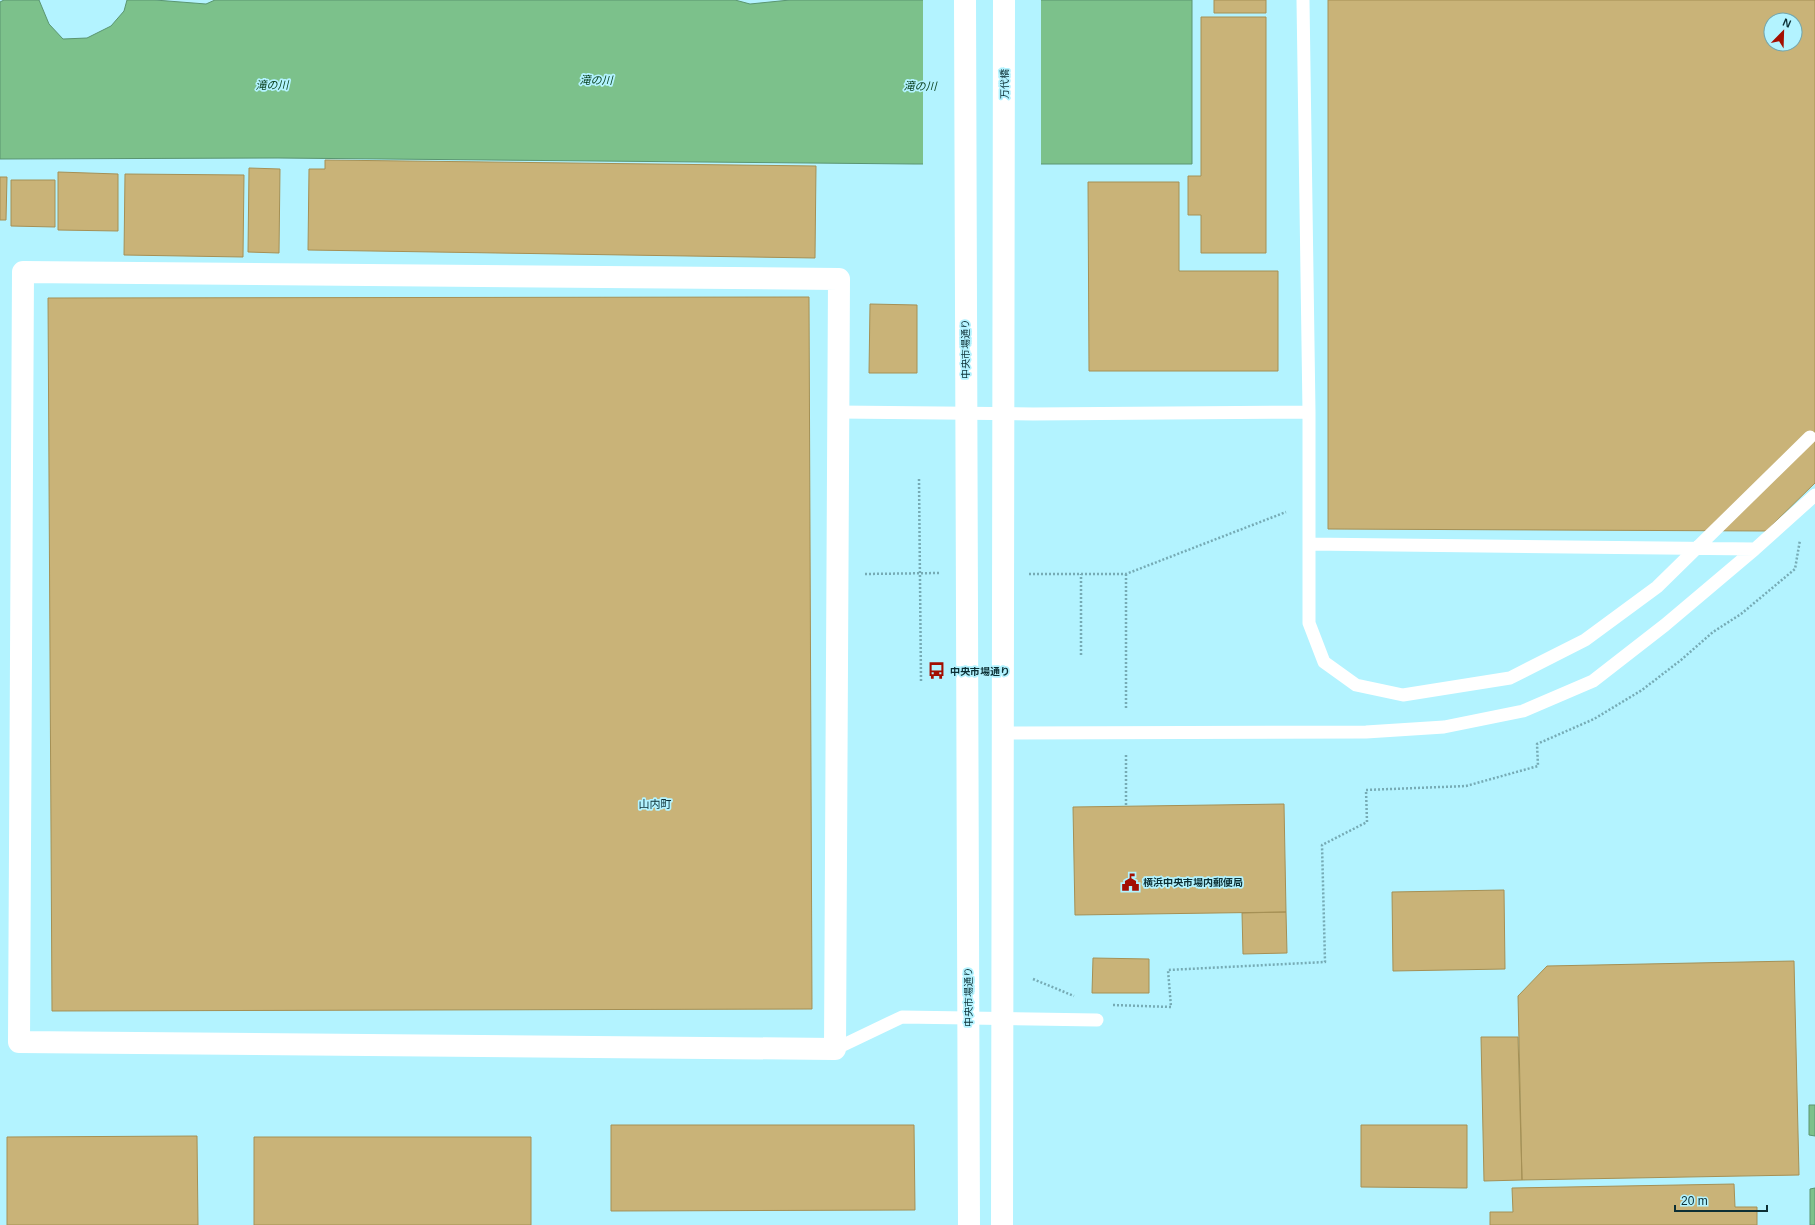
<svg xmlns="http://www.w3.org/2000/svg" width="1815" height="1225" font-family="Helvetica,'Noto Sans JP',sans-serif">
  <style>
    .water { fill: #7cc18b; stroke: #5a9571 }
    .pier { fill: #b3f3ff }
    .building { fill: #c9b378; stroke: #a59055; fill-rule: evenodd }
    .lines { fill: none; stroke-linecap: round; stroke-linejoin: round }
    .path { stroke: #76abb5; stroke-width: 2.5; stroke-dasharray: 2 2; stroke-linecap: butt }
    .lane { stroke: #fff; stroke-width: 13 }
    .street { stroke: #fff; stroke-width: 22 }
    .secondary { stroke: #fff; stroke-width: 22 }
    .labels { text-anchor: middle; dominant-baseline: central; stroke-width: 3.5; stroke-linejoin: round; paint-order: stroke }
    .street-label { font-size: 10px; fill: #0c2f35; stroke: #b3f3ff }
    .poi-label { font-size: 10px; font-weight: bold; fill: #0c2f35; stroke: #b3f3ff; text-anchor: start }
    .water-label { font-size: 11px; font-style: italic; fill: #063d1a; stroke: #b3f3ff }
    .neighbourhood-label { font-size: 11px; fill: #0c2f35; stroke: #b3f3ff }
  </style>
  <rect width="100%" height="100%" fill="#b3f3ff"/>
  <path class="water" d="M4 0H39L49 24 63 39 87 38 111 26 124 11 127 0H155L206 4 215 0H735L750 4 790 0H1192V164H914L278 158 0 159V2Z
    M1809 1105H1815V1136L1809 1135Z
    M1815 1188V1225H1810V1189Z"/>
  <path class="pier" d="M923 0H1041V166H923Z"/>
  <path class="building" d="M1214 0H1266V13H1214Z
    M1328 0H1815V483L1766 531 1328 529ZM1771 20H1795V44H1771Z
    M1201 17H1266V253H1201V215H1188V176H1201Z
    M325 160 816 166 815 258 308 250 309 169H325Z
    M249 168 280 169 279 253 248 252Z
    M58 172 118 174V231L58 230Z
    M125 174 244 175 243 257 124 255Z
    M0 177H7L6 220H0Z
    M11 180H55V227L11 226Z
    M1088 182H1179V271H1278V371H1089Z
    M809 297 812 1009 52 1011 48 298Z
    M870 304 917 305V373H869Z
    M1284 804 1286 912 1075 915 1073 807Z
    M1504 890 1505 969 1393 971 1392 892Z
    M1286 912 1287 953 1243 954 1242 913Z
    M1093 958 1149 959V993H1092Z
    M1794 961 1799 1175 1522 1180 1518 996 1547 966Z
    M1481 1037H1518L1522 1180 1484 1181Z
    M611 1125H914L915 1210 611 1211Z
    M1361 1125H1467V1188L1361 1187Z
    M197 1136 198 1225H7V1137Z
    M254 1137H531V1225H254Z
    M1734 1184 1735 1207H1757V1225H1490V1212H1513L1512 1188Z"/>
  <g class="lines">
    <path class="path" d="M919 479 921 681
      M865 574 940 573
      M1029 574H1126L1286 512
      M1126 574V710
      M1081 655V574
      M1126 755V807
      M1033 979 1074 996
      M1113 1005 1171 1007 1168 970 1325 962 1322 845 1367 822 1366 790 1466 786 1538 766 1537 744 1594 719 1642 690 1681 660 1713 632 1741 614 1795 569 1800 540"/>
    <path class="lane" d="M838 412 1033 414 1309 412 1303 0
      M1309 412V623L1324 662 1356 685 1403 695 1510 678 1585 640 1657 587 1810 437
      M1755 549 1815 495
      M1003 733 1366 732 1444 727 1523 711 1593 681 1665 625 1755 549 1309 544
      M835 1049 902 1017 1097 1020"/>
    <path class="street" d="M23 272 839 279 835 1049 19 1042Z"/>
    <path class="secondary" d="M965 0 969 1225
      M1002 1225 1004 0"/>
  </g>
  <defs>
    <symbol id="bus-bare" viewBox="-9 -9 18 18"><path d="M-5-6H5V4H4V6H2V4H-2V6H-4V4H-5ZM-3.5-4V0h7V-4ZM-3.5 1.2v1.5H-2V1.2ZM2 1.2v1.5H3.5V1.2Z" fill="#a30e01" stroke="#b3f3ff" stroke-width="2.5" paint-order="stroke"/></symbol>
    <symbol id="civic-bare" viewBox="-9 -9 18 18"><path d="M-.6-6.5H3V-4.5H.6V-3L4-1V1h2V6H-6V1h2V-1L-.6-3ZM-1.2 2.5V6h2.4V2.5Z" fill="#a30e01" stroke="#b3f3ff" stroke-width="2.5" paint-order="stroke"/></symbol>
  </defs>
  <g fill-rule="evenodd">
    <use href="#bus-bare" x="924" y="658" width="25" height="25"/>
    <use href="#civic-bare" x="1118" y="870" width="25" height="25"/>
  </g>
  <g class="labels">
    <g class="street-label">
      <text transform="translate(1004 84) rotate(-90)">万代橋</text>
      <text transform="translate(965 349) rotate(-90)">中央市場通り</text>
      <text transform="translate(968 997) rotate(-90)">中央市場通り</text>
    </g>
    <g class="poi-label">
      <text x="950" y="671">中央市場通り</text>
      <text x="1143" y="882">横浜中央市場内郵便局</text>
    </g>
    <g class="water-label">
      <text transform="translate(596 80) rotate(1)">滝の川</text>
      <text transform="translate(272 85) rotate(-1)">滝の川</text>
      <text transform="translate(920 86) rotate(1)">滝の川</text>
    </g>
    <g class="neighbourhood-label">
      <text x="655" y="804">山内町</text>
    </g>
  </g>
  <g transform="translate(1783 32) rotate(23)"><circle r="19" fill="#b3f3ff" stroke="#70a5ae"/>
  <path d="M0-3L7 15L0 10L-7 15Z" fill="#a30e01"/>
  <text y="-6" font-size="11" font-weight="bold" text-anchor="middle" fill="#0c2f35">N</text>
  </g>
  <path d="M1675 1205v6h92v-6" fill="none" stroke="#0c2f35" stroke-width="2"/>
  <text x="1681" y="1205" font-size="12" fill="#0c2f35" stroke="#b3f3ff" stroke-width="3" paint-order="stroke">20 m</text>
</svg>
